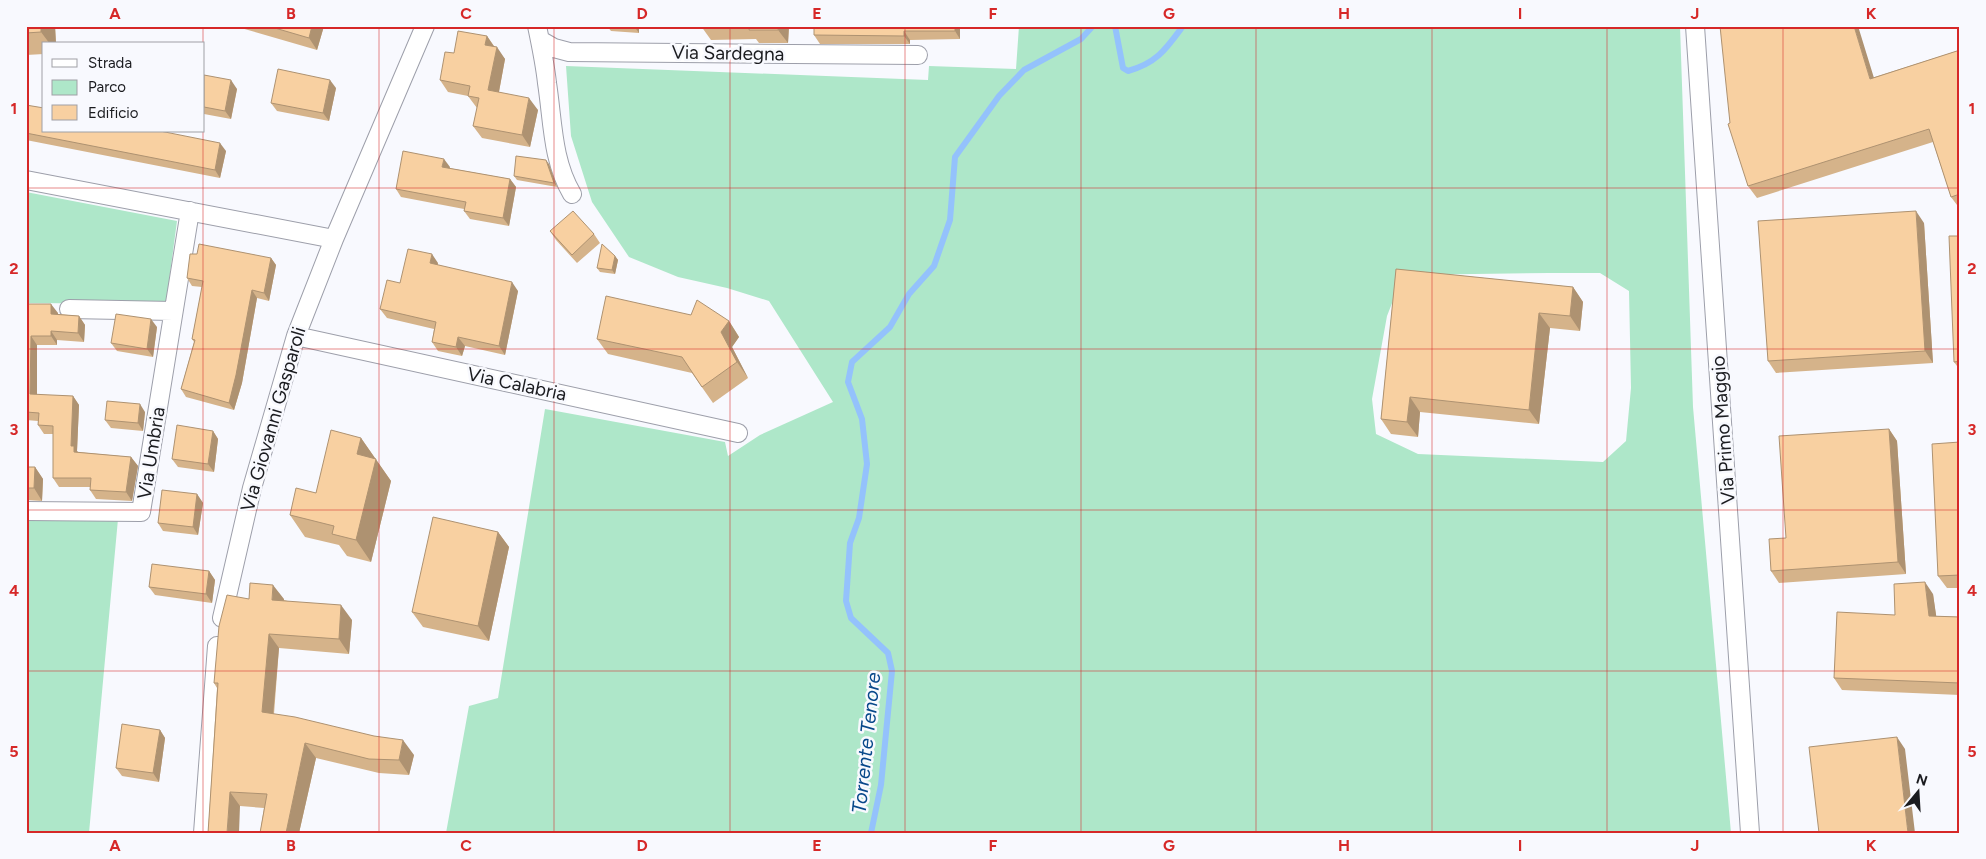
<svg xmlns="http://www.w3.org/2000/svg" width="1986" height="859" font-family="Figtree,sans-serif">
  <style>
    .green { fill: #aee7c9; fill-rule: evenodd }
    .lines { fill: none; stroke-linecap: round; stroke-linejoin: round }
    .stream { stroke: #94c2fc; stroke-width: 6 }
    .street-casing { stroke: #9d9faa; stroke-width: 20 }
    .street { stroke: #fff; stroke-width: 18 }
    .wall { fill: #d5b38a }
    .shaded-wall { fill: #ae9271 }
    .building { fill: #f8d0a1; stroke: #ae9271 }
    .grid { fill: none; stroke: #d62828; stroke-width: 1; stroke-opacity: 0.55 }
    .labels { text-anchor: middle; dominant-baseline: central; stroke-width: 5; stroke-linejoin: round; paint-order: stroke }
    .street-label { font-size: 19px; fill: #1a1b1f; stroke: #f8f9fe }
    .water-label { font-size: 20px; font-style: italic; fill: #07488a; stroke: #f8f9fe }
    .neatline { fill: none; stroke: #d62828; stroke-width: 2 }
    .grid-label { font-size: 16px; text-anchor: middle; font-weight: bold; fill: #d62828 }
  </style>
  <rect width="100%" height="100%" fill="#f8f9fe"/>
  <path class="green" d="M1019 26H1680L1693 407 1731 833H446L469 706 498 698 545 409 725 442 728 456 760 435 833 402 769 301 727 288 678 277 629 257 592 202 571 136 566 66 928 80 929 66 1016 69ZM1549 273H1600L1629 291 1631 388 1626 441 1603 462 1418 454 1376 434 1372 399 1387 316 1403 275Z
    M26 192 177 221 166 304 26 303Z
    M118 519 89 833H26V520Z"/>
  <g class="lines">
    <path class="stream" d="M1115 26 1123 68 1128 71C1157 63 1166 49 1183 26
      M871 833 881 785 892 671 888 653 851 618 846 601 850 543 859 518 867 464 862 419 848 382 852 362 890 327 909 294 934 266 950 220 955 157 999 96 1024 70 1081 39 1093 26"/>
    <defs>
      <path id="street" d="M537 26C541 45 545 64 547 83 553 122 552 160 572 194
        M1695 26 1750 833
        M540 40 554 48 569 52 918 55
        M26 180 334 239
        M69 309 173 311
        M296 336 738 433
        M26 511 141 512 190 211
        M222 618 252 488 296 336 334 239 425 26
        M203 833 217 646"/>
    </defs>
    <use href="#street" class="street-casing"/>
    <use href="#street" class="street"/>
  </g>
  <path class="wall" d="M26 26H55L56 44H44V54L26 55Z
    M234 26H324L317 50Z
    M607 26H639V33L611 31Z
    M701 26H789L788 43H759L756 39 711 40Z
    M814 26H960V39L910 40V44H820L814 35Z
    M487 36 494 46 505 59 499 92 538 110 530 147 482 138 473 126 477 108 468 96 448 92 440 80 454 53Z
    M1960 50V209L1951 197 1933 142 1757 198 1748 186 1730 123Z
    M204 75 237 89 231 119 204 114Z
    M336 88 329 121 277 111 271 103Z
    M26 105 226 151 220 178 26 140Z
    M549 164 557 187 517 180 514 176Z
    M450 167 449 168 510 179 516 187 509 226 470 219 464 211V209L401 197 396 189Z
    M1924 223 1933 363 1776 373 1768 361Z
    M550 231 594 234 600 243 577 263 556 240Z
    M1960 236V370L1954 362Z
    M197 254 271 258 276 265 269 301 257 298 242 383 234 410 186 397 181 389 194 342 192 339 202 287 192 286 187 278Z
    M615 256 618 260 615 274 600 272 597 268Z
    M438 263V265L518 291 505 355 465 346 462 356 438 351 432 342 434 329 387 318 380 309 400 283Z
    M1396 269 1573 287 1583 302 1580 331 1550 328 1539 424 1420 412 1418 437 1391 434 1381 419Z
    M26 304 58 313V314L79 316 85 325 84 342 57 340V345H37V395L73 396 79 405 77 451 78 452 131 457 138 466 132 501 96 499 90 490V487H59L53 478V434H44L38 425V421L26 420Z
    M691 315 729 321 739 337 732 347 748 378 713 403 692 373 608 354 597 339Z
    M157 327 153 357 117 351 111 343Z
    M145 412 143 431 111 428 105 420Z
    M1889 429 1897 441 1906 574 1779 583 1771 571 1786 538Z
    M213 431 218 439 214 472 178 467 172 459Z
    M361 438 391 481 371 562 347 556 339 545 305 537 290 515 316 493Z
    M1960 442V588H1947L1938 576Z
    M26 467H35L43 479 42 501 26 500Z
    M197 494 203 503 198 535 163 531 158 523Z
    M498 532 509 547 489 641 423 627 412 612Z
    M209 571 215 580 212 603 155 595 149 587Z
    M1933 594 1936 616 1960 617V695L1842 690 1834 678 1895 615Z
    M249 599H284V600L352 620 349 654 279 648 274 714 414 755 409 775 379 773 316 758 299 833H260L264 808 240 806 208 833 217 688 214 683Z
    M160 730 165 738 159 782 122 776 116 768Z"/>
  <path class="shaded-wall" d="M41 26H55L56 44H50L41 32Z
    M312 26H324L317 50 309 38Z
    M634 26H639V33Z
    M779 26H789L788 43 778 30Z
    M955 26H960V39L955 31Z
    M1854 26H1858L1878 91 1870 79Z
    M904 31 910 40V44L904 36Z
    M487 36 495 48 485 45Z
    M497 47 505 59 497 102 488 90Z
    M231 80 237 89 231 119 225 111Z
    M330 80 336 88 329 121 323 113Z
    M529 98 538 110 530 147 522 135Z
    M220 143 226 151 220 178 215 170Z
    M444 159 450 167 448 175 442 167Z
    M546 160 549 164 557 187 554 183Z
    M510 179 516 187 509 226 503 218Z
    M1916 211 1924 223 1933 363 1925 351Z
    M432 254 438 263 436 272 430 263Z
    M615 256 618 260 615 274 612 270Z
    M271 258 276 265 269 301 264 293Z
    M512 282 518 291 505 355 499 346Z
    M1573 287 1583 302 1580 331 1570 316Z
    M252 290 257 298 242 383 234 410 229 403Z
    M51 304 58 313V322L51 314Z
    M1539 313 1550 328 1539 424 1529 410Z
    M79 316 85 325 84 342 78 333Z
    M151 319 157 327 153 357 147 349Z
    M729 321 739 337 732 347 748 378 737 362 721 332Z
    M51 331 57 340V345L51 336Z
    M31 336 37 345V403L30 394Z
    M458 337 465 346 462 356 456 347Z
    M73 396 79 405 77 451 80 455 74 452 71 446Z
    M1410 397 1420 412 1418 437 1407 422Z
    M140 404 145 412 143 431 138 423Z
    M1889 429 1897 441 1906 574 1898 562Z
    M213 431 218 439 214 472 208 464Z
    M361 438 391 481 371 562 356 540 357 454Z
    M131 457 138 466 132 501 126 492Z
    M35 467 43 479 42 501 34 488Z
    M197 494 203 503 198 535 193 527Z
    M498 532 509 547 489 641 478 626Z
    M209 571 215 580 212 603 206 594Z
    M1925 582 1933 594 1938 628 1929 616Z
    M273 585 284 599 282 614 272 600Z
    M341 605 352 620 349 654 339 639Z
    M269 634 279 648 272 727 262 712Z
    M160 730 165 738 159 782 153 773Z
    M1897 737 1905 749 1915 833H1908Z
    M403 740 414 755 409 775 399 760Z
    M305 743 316 758 299 833H286Z
    M230 792 240 806 239 833H227Z"/>
  <path class="building" d="M26 26H41V32L26 33Z
    M268 26H312L309 38Z
    M750 26H779L778 30H749Z
    M814 26H955V31H904V36L814 35Z
    M1720 26H1854L1870 79 1960 50V194L1951 197 1929 129 1748 186 1728 124 1730 123Z
    M458 31 487 36 485 45 497 47 488 90 529 98 522 135 473 126 479 98 468 96 470 86 440 80 445 52 454 53Z
    M278 69 330 80 323 113 271 103Z
    M204 75 231 80 225 111 204 107Z
    M26 105 44 108V131H160L220 143 215 170 26 133Z
    M403 151 444 159 442 167 510 179 503 218 464 211 466 202 396 189Z
    M516 156 546 160 554 183 514 176Z
    M573 211 594 234 572 255 550 231Z
    M1916 211 1925 351 1768 361 1758 221Z
    M1949 236H1960V361L1954 362Z
    M199 244 271 258 264 293 252 290 236 375 229 403 181 389 195 340 192 339 203 281 187 278 190 254H197Z
    M602 244 615 256 612 270 597 268Z
    M408 249 432 254 430 263 512 282 499 346 458 337 456 347 432 342 436 322 380 309 387 280 400 283Z
    M1396 269 1573 287 1570 316 1539 313 1529 410 1410 397 1407 422 1381 419Z
    M606 296 691 315 697 300 729 321 721 332 737 362 702 387 682 357 597 339Z
    M26 304H51V314L79 316 78 333 51 331V336H31L30 394 73 396 71 446H74V452L131 457 126 492 90 490 91 478H53V426L38 425 39 413 26 412Z
    M116 314 151 319 147 349 111 343Z
    M107 401 140 404 138 423 105 420Z
    M177 425 213 431 208 464 172 459Z
    M1889 429 1898 562 1771 571 1769 539 1786 538 1779 436Z
    M331 430 361 438 357 454 376 459 356 540 332 534 334 526 290 515 296 488 316 493Z
    M1960 442V575L1938 576 1932 444Z
    M26 467H35L34 488H26Z
    M162 490 197 494 193 527 158 523Z
    M433 517 498 532 478 626 412 612Z
    M152 564 209 571 206 594 149 587Z
    M1925 582 1929 616 1960 617V683L1834 678 1837 612 1895 615 1894 584Z
    M250 583 273 585 272 600 341 605 339 639 269 634 262 712 295 717 374 736 403 740 399 760 369 759 305 743 286 833H260L267 794 230 792 227 833H208L218 683H214L219 626 227 595 249 599Z
    M122 724 160 730 153 773 116 768Z
    M1897 737 1908 833H1819L1809 747Z"/>
  <path class="grid" d="M203 26V44M379 26V833M554 26V833M730 26V833M905 26V833M1081 26V833M1256 26V833M1432 26V833M1607 26V833M1783 26V833M203 131V833M26 188H1960M26 349H1960M26 510H1960M26 671H1960"/>
  <g class="labels">
    <g class="street-label">
      <text transform="translate(728 53) rotate(1)">Via Sardegna</text>
      <text transform="translate(517 384) rotate(12)">Via Calabria</text>
      <text transform="translate(273 419) rotate(-74)">Via Giovanni Gasparoli</text>
      <text transform="translate(1723 430) rotate(-94)">Via Primo Maggio</text>
      <text transform="translate(151 453) rotate(-81)">Via Umbria</text>
    </g>
    <g class="water-label">
      <text transform="translate(866 743) rotate(-84)">Torrente Tenore</text>
    </g>
  </g>
  <rect width="1986" height="859" fill="none" stroke="#f8f9fe" stroke-width="55"/>
  <rect x="42" y="42" width="162" height="90" fill="#f8f9fe" stroke="#9fa0a5"/>
  <rect x="52" y="59" width="25" height="8" fill="#ffffff" stroke="#9fa0a5"/>
  <text x="88" y="68" font-size="15" fill="#1a1b1f">Strada</text>
  <rect x="52" y="80" width="25" height="15" fill="#aee7c9" stroke="#9fa0a5"/>
  <text x="88" y="92" font-size="15" fill="#1a1b1f">Parco</text>
  <rect x="52" y="105" width="25" height="15" fill="#f8d0a1" stroke="#9fa0a5"/>
  <text x="88" y="118" font-size="15" fill="#1a1b1f">Edificio</text>
  <g transform="translate(1918 792) rotate(18)" stroke="#f8f9fe" stroke-width="4" paint-order="stroke">
  <path d="M0-4L9 19L0 12L-9 19Z" fill="#1a1b1f"/>
  <text y="-8" font-size="14" font-weight="bold" text-anchor="middle" fill="#1a1b1f">N</text>
  </g>
  <rect x="28" y="28" width="1930" height="804" class="neatline"/>
  <g class="grid-label">
    <text x="115" y="19">A</text>
    <text x="291" y="19">B</text>
    <text x="466" y="19">C</text>
    <text x="642" y="19">D</text>
    <text x="817" y="19">E</text>
    <text x="993" y="19">F</text>
    <text x="1169" y="19">G</text>
    <text x="1344" y="19">H</text>
    <text x="1520" y="19">I</text>
    <text x="1695" y="19">J</text>
    <text x="1871" y="19">K</text>
    <text x="14" y="114">1</text>
    <text x="1972" y="114">1</text>
    <text x="14" y="274">2</text>
    <text x="1972" y="274">2</text>
    <text x="14" y="435">3</text>
    <text x="1972" y="435">3</text>
    <text x="14" y="596">4</text>
    <text x="1972" y="596">4</text>
    <text x="14" y="757">5</text>
    <text x="1972" y="757">5</text>
    <text x="115" y="851">A</text>
    <text x="291" y="851">B</text>
    <text x="466" y="851">C</text>
    <text x="642" y="851">D</text>
    <text x="817" y="851">E</text>
    <text x="993" y="851">F</text>
    <text x="1169" y="851">G</text>
    <text x="1344" y="851">H</text>
    <text x="1520" y="851">I</text>
    <text x="1695" y="851">J</text>
    <text x="1871" y="851">K</text>
  </g>
</svg>
